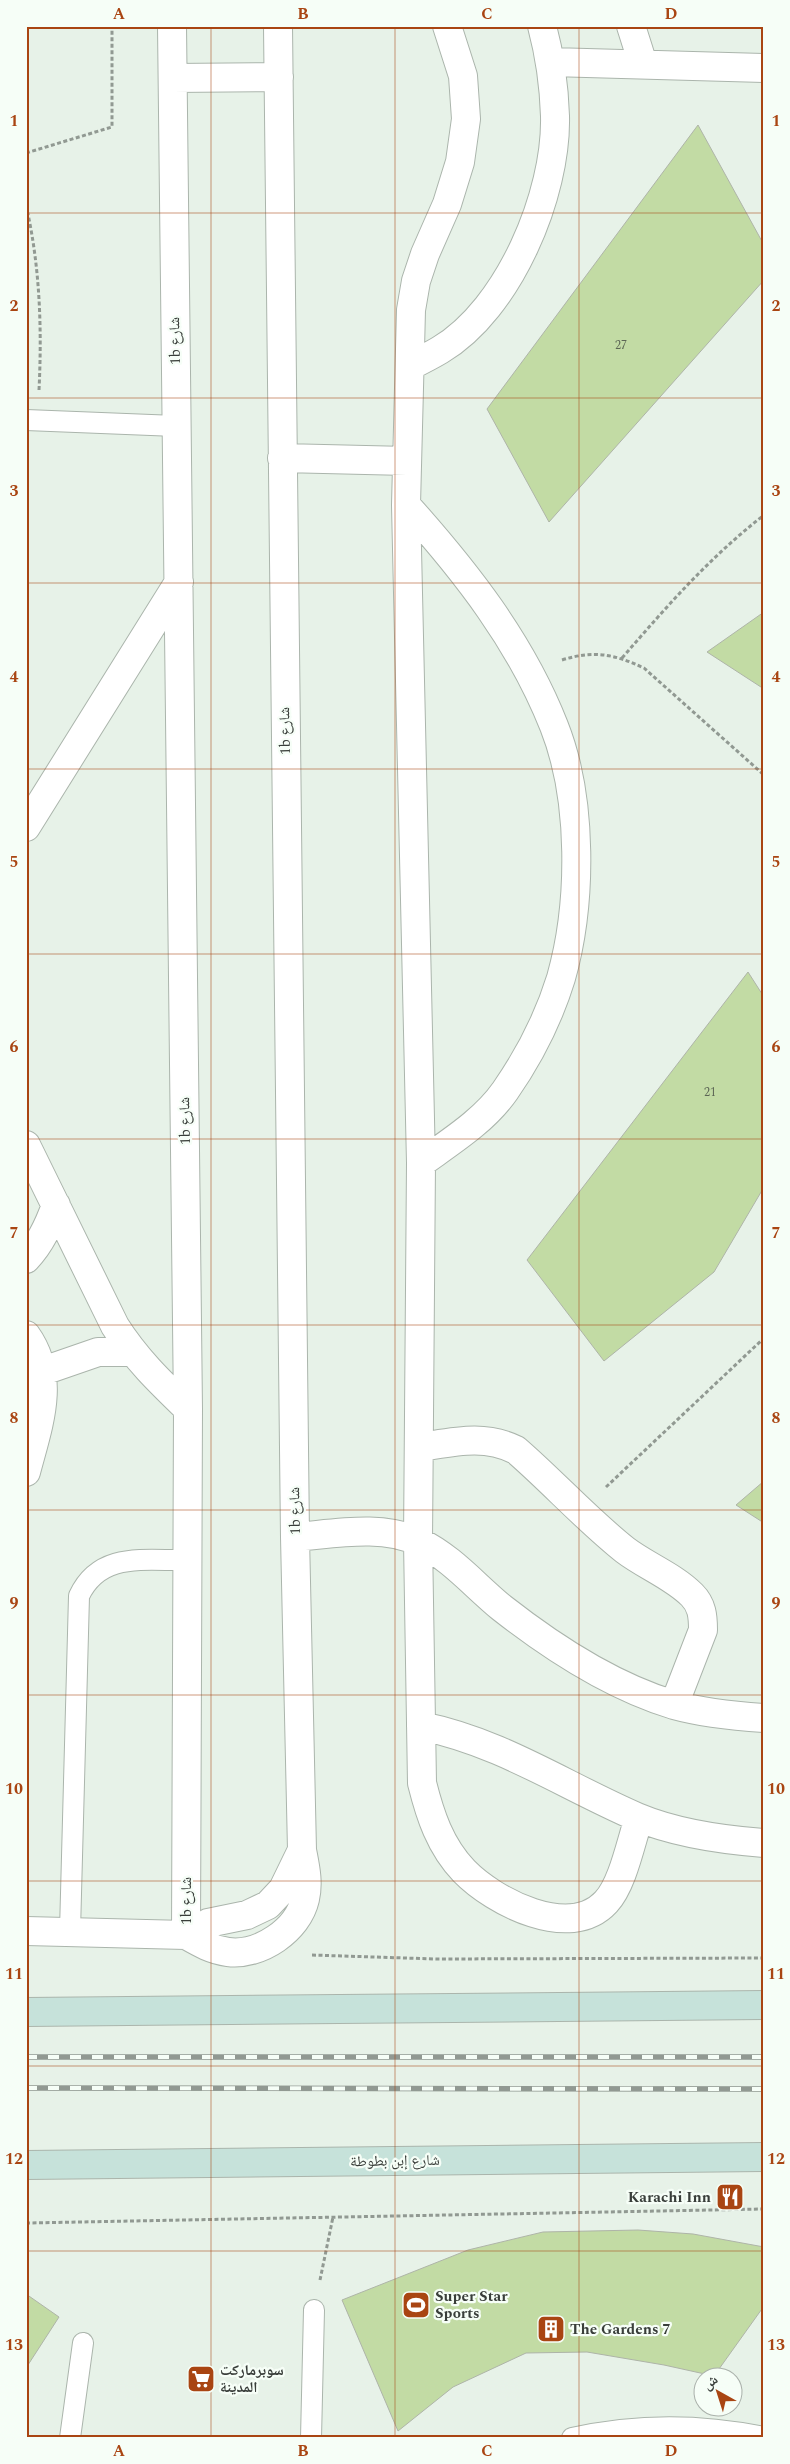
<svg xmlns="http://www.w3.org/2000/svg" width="790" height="2464" font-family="Spectral,'Noto Naskh Arabic',serif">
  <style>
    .building { fill: #c2dba4; stroke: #aeb4a8 }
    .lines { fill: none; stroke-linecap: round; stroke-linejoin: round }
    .service-casing { stroke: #abb5ac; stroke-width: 22 }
    .minor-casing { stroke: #abb5ac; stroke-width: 30 }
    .secondary-casing { stroke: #abb5ac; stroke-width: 30 }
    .path { stroke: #919992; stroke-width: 3; stroke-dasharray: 4 2.5; stroke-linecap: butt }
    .service { stroke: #fff; stroke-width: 20 }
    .minor { stroke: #fff; stroke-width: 28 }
    .secondary { stroke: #c6e2da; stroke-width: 28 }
    .rail-casing { stroke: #919992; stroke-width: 5.5 }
    .rail { stroke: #f6fef7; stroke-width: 4; stroke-dasharray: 11; stroke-linecap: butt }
    .grid { fill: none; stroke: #a94512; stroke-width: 1; stroke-opacity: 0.55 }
    .labels { text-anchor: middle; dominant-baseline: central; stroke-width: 4.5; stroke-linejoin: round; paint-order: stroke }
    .number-label { font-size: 12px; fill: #5b6554 }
    .street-label { font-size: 15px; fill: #393e3a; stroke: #f6fef7 }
    .poi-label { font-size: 15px; font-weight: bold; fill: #393e3a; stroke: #f6fef7; text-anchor: start }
    .neatline { fill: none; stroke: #a94512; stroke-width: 2 }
    .grid-label { font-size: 16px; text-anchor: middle; font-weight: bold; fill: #a94512 }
  </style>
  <rect width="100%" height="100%" fill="#e7f2e8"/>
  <path class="building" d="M698 125 764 245V280L549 522 487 409Z
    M764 612V689L707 652Z
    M748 972 764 997V1187L714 1272 604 1361 527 1260Z
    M764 1481V1523L736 1505Z
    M638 2230 693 2234 764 2247V2306L714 2376 664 2365 587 2352 526 2353 453 2387 398 2431 342 2300 468 2250 543 2232Z
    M26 2294 59 2317 26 2368Z"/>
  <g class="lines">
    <defs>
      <path id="service" d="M26 420 176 426
        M70 1931 79 1596C100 1551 145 1561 187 1560
        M70 2438 83 2343
        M311 2438 314 2310
        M572 2438C634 2424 701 2424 764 2437"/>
      <path id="minor" d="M172 26 188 1409 186 1935
        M447 26 463 76 466 119 460 162 447 204 425 254 416 281 411 310 406 505 421 1163 418 1541 422 1783C430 1815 440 1846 464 1871 494 1902 570 1941 606 1902 623 1884 631 1841 639 1818
        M631 26 643 64
        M551 62 764 68
        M173 78 279 77
        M410 366C420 361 430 356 440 350 509 309 557 194 555 116 554 85 550 56 542 26
        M282 458 407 461
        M406 505C466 572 521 642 554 726 583 799 582 904 561 978 549 1017 528 1058 505 1091 484 1121 450 1142 421 1163
        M26 827 179 582
        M26 1145 115 1326C136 1359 160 1382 188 1409
        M26 1259C41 1243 49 1225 56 1205
        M26 1335C57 1378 38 1426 26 1472
        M43 1371 98 1352H132
        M421 1447C454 1442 484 1434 516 1450 553 1482 586 1519 625 1550 646 1566 673 1576 692 1595 702 1605 703 1616 703 1630L674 1705
        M295 1537C334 1534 382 1524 419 1542 451 1557 475 1586 502 1608 553 1648 611 1686 674 1705 703 1713 734 1716 764 1718
        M421 1726C501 1742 563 1785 637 1817 675 1833 724 1840 764 1843
        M26 1931 186 1935 208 1923 247 1915 268 1905 283 1889 302 1850
        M186 1935C200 1943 212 1950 228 1952 260 1956 298 1930 305 1899 309 1882 305 1866 302 1850L295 1537 278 26"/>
      <path id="secondary" d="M26 2012 764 2005
        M26 2165 764 2157"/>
    </defs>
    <use href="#service" class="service-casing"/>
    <use href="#minor" class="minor-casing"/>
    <use href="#secondary" class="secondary-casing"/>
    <path class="path" d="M26 153 112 127V26
      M26 205C40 266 42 328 39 390
      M622 658C669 604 708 559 764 515
      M562 660C594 650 614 654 644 668L764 775
      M606 1487 764 1338
      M312 1955 436 1959 764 1958
      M26 2223 764 2209
      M320 2280 333 2217"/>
    <use href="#service" class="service"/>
    <use href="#minor" class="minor"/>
    <use href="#secondary" class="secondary"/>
    <defs>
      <path id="rail" d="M26 2057H764
        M26 2088 764 2089"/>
    </defs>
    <use href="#rail" class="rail-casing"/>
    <use href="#rail" class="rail"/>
  </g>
  <path class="grid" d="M211 26V2438M395 26V2438M579 26V2438M26 213H764M26 398H764M26 583H764M26 769H764M26 954H764M26 1139H764M26 1325H764M26 1510H764M26 1695H764M26 1881H764M26 2066H764M26 2251H764"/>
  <defs>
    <symbol id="restaurant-square" viewBox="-11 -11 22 22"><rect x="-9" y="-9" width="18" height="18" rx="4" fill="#a94512" stroke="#f6fef7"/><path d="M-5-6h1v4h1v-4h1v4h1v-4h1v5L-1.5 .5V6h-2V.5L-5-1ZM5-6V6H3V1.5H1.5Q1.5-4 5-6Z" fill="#fff"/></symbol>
    <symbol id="stadium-square" viewBox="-11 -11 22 22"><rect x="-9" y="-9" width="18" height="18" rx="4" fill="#a94512" stroke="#f6fef7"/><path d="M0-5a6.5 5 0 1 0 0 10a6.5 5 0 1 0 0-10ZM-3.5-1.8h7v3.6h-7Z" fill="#fff"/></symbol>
    <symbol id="building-square" viewBox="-11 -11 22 22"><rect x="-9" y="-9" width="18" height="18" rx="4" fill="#a94512" stroke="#f6fef7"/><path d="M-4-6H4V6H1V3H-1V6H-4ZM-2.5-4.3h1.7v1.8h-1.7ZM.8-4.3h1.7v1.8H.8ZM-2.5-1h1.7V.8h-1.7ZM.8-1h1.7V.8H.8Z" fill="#fff"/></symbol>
    <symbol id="supermarket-square" viewBox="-11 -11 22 22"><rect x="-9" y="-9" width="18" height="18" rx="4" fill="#a94512" stroke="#f6fef7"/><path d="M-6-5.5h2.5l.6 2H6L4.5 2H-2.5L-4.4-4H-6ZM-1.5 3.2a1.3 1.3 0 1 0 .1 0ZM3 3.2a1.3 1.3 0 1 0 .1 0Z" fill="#fff"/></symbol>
  </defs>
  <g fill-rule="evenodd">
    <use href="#restaurant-square" x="714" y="2181" width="32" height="32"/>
    <use href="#stadium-square" x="400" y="2289" width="32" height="32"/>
    <use href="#building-square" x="535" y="2313" width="32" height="32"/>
    <use href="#supermarket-square" x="185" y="2363" width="32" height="32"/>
  </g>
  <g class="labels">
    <g class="number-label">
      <text x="621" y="345">27</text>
      <text x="710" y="1092">21</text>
    </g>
    <g class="street-label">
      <text transform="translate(175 341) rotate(-91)">1b شارع</text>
      <text transform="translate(285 731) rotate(-91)">1b شارع</text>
      <text transform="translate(185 1121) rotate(-91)">1b شارع</text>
      <text transform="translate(295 1511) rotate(-91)">1b شارع</text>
      <text transform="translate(186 1901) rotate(-90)">1b شارع</text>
      <text transform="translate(395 2161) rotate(-1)">شارع إبن بطوطة</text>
    </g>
    <g class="poi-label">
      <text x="711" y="2197" text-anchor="end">Karachi Inn</text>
      <text x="435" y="2296">Super Star<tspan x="435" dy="17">Sports</tspan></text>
      <text x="570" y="2329">The Gardens 7</text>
      <text x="220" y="2370">سوبرماركت<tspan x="220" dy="17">المدينة</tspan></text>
    </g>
  </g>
  <rect width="790" height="2464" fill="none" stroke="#f6fef7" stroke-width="55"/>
  <g transform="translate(718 2392) rotate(321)"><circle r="24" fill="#f6fef7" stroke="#aab1ab"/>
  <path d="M0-4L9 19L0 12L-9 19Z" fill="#a94512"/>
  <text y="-8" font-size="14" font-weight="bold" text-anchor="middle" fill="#393e3a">ش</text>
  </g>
  <rect x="28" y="28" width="734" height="2408" class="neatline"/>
  <g class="grid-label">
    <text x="119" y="19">A</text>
    <text x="303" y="19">B</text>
    <text x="487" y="19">C</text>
    <text x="671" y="19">D</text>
    <text x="14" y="126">1</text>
    <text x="776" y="126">1</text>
    <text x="14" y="311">2</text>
    <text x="776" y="311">2</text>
    <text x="14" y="496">3</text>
    <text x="776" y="496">3</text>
    <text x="14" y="682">4</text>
    <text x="776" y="682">4</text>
    <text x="14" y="867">5</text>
    <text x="776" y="867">5</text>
    <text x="14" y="1052">6</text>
    <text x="776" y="1052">6</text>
    <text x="14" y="1238">7</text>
    <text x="776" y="1238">7</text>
    <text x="14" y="1423">8</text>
    <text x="776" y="1423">8</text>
    <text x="14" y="1608">9</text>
    <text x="776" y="1608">9</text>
    <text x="14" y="1794">10</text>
    <text x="776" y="1794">10</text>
    <text x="14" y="1979">11</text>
    <text x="776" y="1979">11</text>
    <text x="14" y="2164">12</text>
    <text x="776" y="2164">12</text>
    <text x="14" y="2350">13</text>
    <text x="776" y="2350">13</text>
    <text x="119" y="2456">A</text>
    <text x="303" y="2456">B</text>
    <text x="487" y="2456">C</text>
    <text x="671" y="2456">D</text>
  </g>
</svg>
